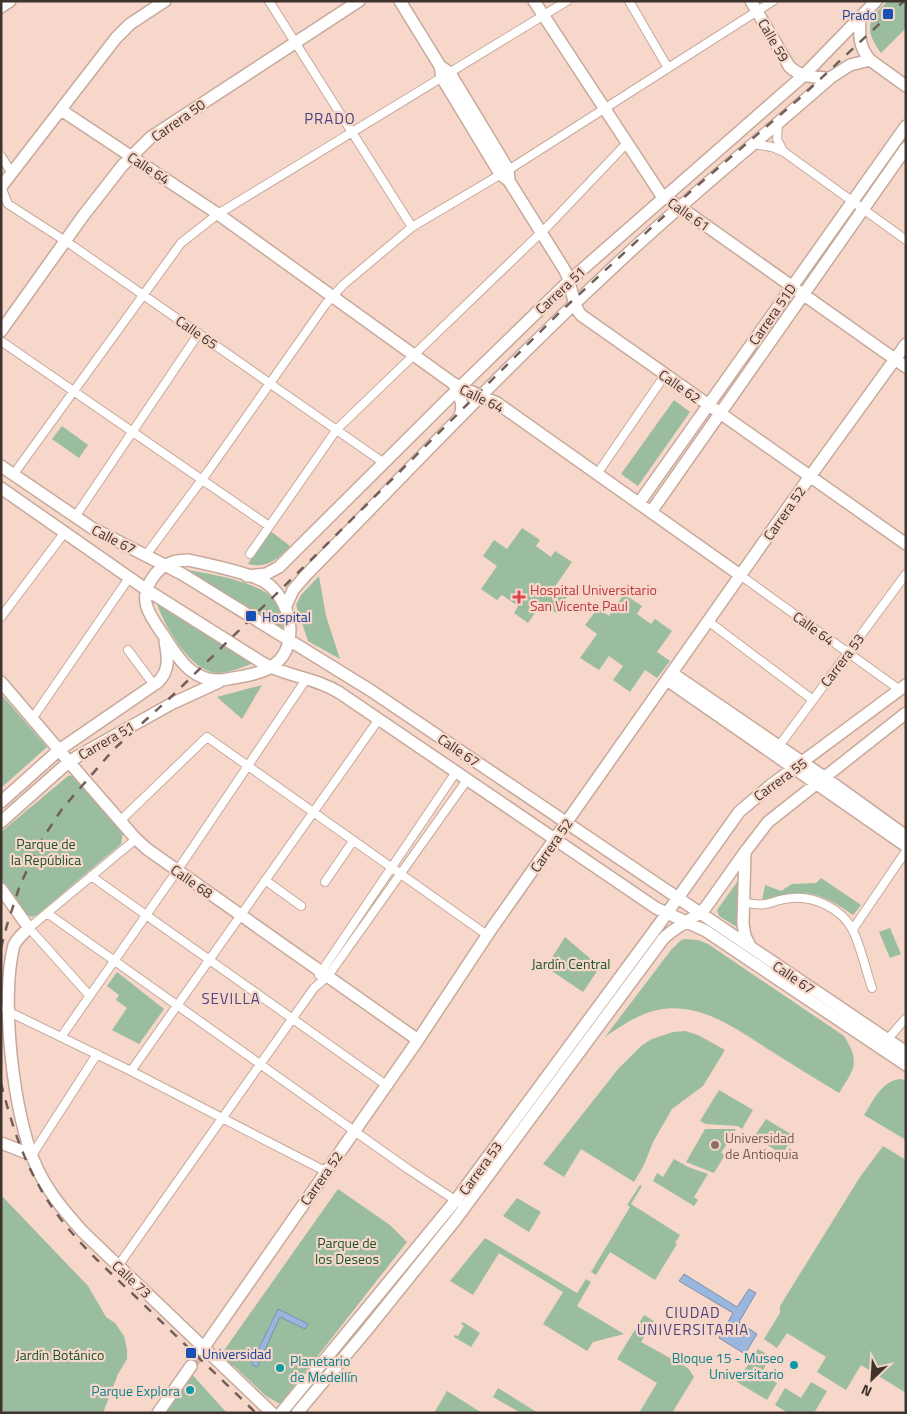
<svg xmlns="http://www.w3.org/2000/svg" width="907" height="1414" font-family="'Titillium Web',sans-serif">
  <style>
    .green { fill: #9abd9f }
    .water { fill: #99b6df; stroke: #7e8faa }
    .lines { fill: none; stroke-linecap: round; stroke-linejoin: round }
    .secondary-tunnel { stroke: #d1b6aa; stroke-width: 11; stroke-dasharray: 11 5.5; stroke-linecap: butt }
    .street-casing { stroke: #c7a99c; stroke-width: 10 }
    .secondary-casing { stroke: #c7a99c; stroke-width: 14 }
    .street { stroke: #fff; stroke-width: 8 }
    .secondary { stroke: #fff; stroke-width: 11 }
    .rail { stroke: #715f58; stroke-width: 2.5; stroke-dasharray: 9 9; stroke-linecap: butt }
    .transit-dot { fill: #1a4fb4; stroke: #f6d7c9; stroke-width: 2 }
    .health-dot { fill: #e0444e; stroke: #f6d7c9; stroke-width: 2 }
    .education-dot { fill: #8d6e63; stroke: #f6d7c9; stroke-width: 2 }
    .culture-dot { fill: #0f9aa8; stroke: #f6d7c9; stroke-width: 2 }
    .labels { text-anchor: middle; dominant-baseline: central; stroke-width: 4.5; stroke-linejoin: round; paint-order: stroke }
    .transit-label { font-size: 14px; fill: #164399; stroke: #f6d7c9; text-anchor: start }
    .street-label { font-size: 14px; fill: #3f332e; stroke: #f6d7c9 }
    .health-label { font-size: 14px; fill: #be3a42; stroke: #f6d7c9; text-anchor: start }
    .park-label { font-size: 14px; fill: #1a5629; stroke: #f6d7c9 }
    .education-label { font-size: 14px; fill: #785e54; stroke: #f6d7c9; text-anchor: start }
    .culture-label { font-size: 14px; fill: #0d838f; stroke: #f6d7c9; text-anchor: end }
    .neighbourhood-label { font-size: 15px; letter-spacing: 1px; fill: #4e4482; stroke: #f6d7c9 }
  </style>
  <rect width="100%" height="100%" fill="#f6d7c9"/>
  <path class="green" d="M888 1H906V28L881 53C864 30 867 20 888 1Z
    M674 400 690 412 638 486 621 474Z
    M62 426 88 445 79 458 52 439Z
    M522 528 540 540 536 546 551 557 555 551 572 562 554 588 567 597 556 613 542 603 528 623 514 613 518 606 502 595 497 600 481 589 497 566 483 556 494 540 507 549Z
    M269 530 290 546C278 559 267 569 248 564Z
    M184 569C208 574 260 581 276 601 282 609 282 622 283 631Z
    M319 576 326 616 340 659 308 641 296 605 301 595Z
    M624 594 642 606 637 614 651 624 655 619 672 631 657 652 670 661 657 678 645 670 630 692 613 680 623 666 609 656 599 670 580 658 597 634 585 625 598 608 609 616Z
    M156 601 254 663C242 667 228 674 216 673 190 671 163 624 156 601Z
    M262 685 242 719 217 697Z
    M1 694 47 747 1 788Z
    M72 775H75L123 833 121 844 37 915 32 917 28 915 1 884V832L68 776Z
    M740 878V929L719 916 717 910Z
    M821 878 861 905 853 915C836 903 819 892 796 893 785 893 773 898 762 901L765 885 781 891 792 884 816 883Z
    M890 928 901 954 890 958 879 932Z
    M565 937 600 967 583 992 546 967Z
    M685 939 698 940 708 944 844 1036C861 1063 854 1069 839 1093 816 1079 793 1065 771 1051 738 1030 704 1004 663 1009 644 1011 620 1026 605 1037L671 950 681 940Z
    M117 972 164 1009 139 1044 112 1030 127 1008 116 1000 119 995 107 986Z
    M685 1031 698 1035 725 1050 703 1086 672 1109 653 1142 644 1165 634 1182 581 1149 564 1177 543 1164 619 1068 641 1046 652 1039 673 1032Z
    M899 1079 906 1080V1140L864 1115C874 1100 880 1083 899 1079Z
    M719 1090 753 1110 742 1129 738 1126 706 1124 700 1121Z
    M766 1119 794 1136 782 1154 754 1137Z
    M705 1129H736L721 1153 725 1155 714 1173 686 1162Z
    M883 1146 906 1160V1393L861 1365 846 1390 817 1372 826 1357 787 1333 777 1348 764 1339 780 1313V1306L860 1177Z
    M674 1159 688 1167 708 1174 694 1197 698 1200 694 1206 653 1181 657 1173 663 1177Z
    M640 1185 642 1186 631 1204 680 1235 675 1243 677 1244 655 1280 610 1252 596 1275 591 1272 630 1207 627 1205Z
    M338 1189 390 1225 407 1242 280 1404 266 1396 234 1366 229 1365 220 1356Z
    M1 1195 88 1286 106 1317 115 1323 124 1336 127 1350V1359L118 1374 103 1413H1Z
    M517 1198 541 1212 529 1232 503 1216Z
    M485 1238 577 1293 586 1279 591 1282 577 1306 624 1334 593 1342 587 1351 543 1324 563 1292 499 1253 473 1295 450 1281Z
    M644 1315 654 1321 641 1342 688 1368 694 1377 672 1413H639L657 1383 617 1359Z
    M463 1322 480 1333 471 1347 454 1337 455 1335 458 1336 464 1326 461 1324Z
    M758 1349 771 1357 761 1373 777 1383 767 1400 737 1382Z
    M188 1370 227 1413H158Z
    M811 1382 827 1391 814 1413H788L775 1405 785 1388 801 1398Z
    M498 1388 538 1413H521L493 1397Z
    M447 1391 482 1413H434Z"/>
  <path class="water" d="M684 1274 737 1307 749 1289 756 1293 739 1322 757 1334 745 1354 719 1338 733 1313 679 1281Z
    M278 1309 308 1324 305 1329 280 1317 257 1367 252 1365 253 1360Z"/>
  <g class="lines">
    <path class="secondary-tunnel" d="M191 1366 202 1350"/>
    <defs>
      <path id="street" d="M269 1 412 227
        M629 1 668 68
        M778 124 777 139 783 151
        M754 144 772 147 784 152 906 240
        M1 156 11 172
        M2 186 3 192 8 204 73 246 384 463
        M1 341 269 526
        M597 474 665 375
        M13 475 181 243 218 214 567 1
        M75 517 199 333
        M250 554 337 429 549 225 627 143
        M146 555 209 470 325 305 343 285 412 227 513 167 773 1
        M740 575 900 690
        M1 617 65 532
        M708 621 813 700
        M128 650 154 685
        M32 719 129 578
        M779 746 906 574
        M120 821 207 737 487 935
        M91 876 386 1085
        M265 880 301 906
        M325 882 353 841
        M744 902C769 909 771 899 793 898 814 896 842 909 852 929 860 943 866 971 872 988
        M47 913 408 1169 458 1202
        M853 929 906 851
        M319 975 456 772
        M89 995 29 928 136 839
        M1 1008 131 1071 321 1169H328
        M61 1037 177 871 307 678
        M887 1040 906 1018
        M131 1071 379 719
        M32 1155 97 1054
        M118 1266 314 988 328 976 467 780"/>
      <path id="secondary" d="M400 1 440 66 442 78 500 174 509 181 564 269C573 283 570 302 581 315L906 544
        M534 1 660 193 906 367
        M751 1 789 66C801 78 814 77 830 78
        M1 7 10 1
        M860 19C859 36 859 47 870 60L906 86
        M440 66 450 73 502 159 508 169 509 181
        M61 110 218 214 454 384 497 403 740 575
        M1 187 116 38 130 24 165 1
        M1 331 83 216 122 166 151 137 359 1
        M454 385C460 396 465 406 459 418
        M1 466 92 528 182 574 370 690 906 1052
        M1 488 147 590 261 662C286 677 315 677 340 693L656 908 706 931 906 1065
        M639 503 906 126
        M651 512 906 148
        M188 560C207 564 250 573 265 582 290 598 301 644 275 664 263 674 243 676 228 679 195 686 179 660 164 636 158 627 150 617 147 607 141 589 156 567 173 562 178 560 183 561 188 560Z
        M247 576 266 574 279 567 457 390 569 281 803 76 876 1
        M285 608 293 590 306 575C405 474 502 371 605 275 677 206 755 144 830 78L850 65 870 60
        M672 673 824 777 906 836
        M667 680 906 846
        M1 682 82 777 136 839 147 849 418 1040
        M1 802 59 750 158 682C170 670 168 657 165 642
        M1 822 63 767 78 756 171 704 219 682
        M745 852 743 924 745 936 750 946
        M1 889 29 928C23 933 18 938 14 945 0 997 13 1117 37 1168 48 1192 65 1212 83 1232L272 1413
        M1 1143 32 1155
        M202 1350 418 1040 492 928 806 482 906 344
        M158 1413 191 1366
        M281 1413 456 1200 660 923 739 812 771 785 906 685
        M297 1413 366 1331 456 1219 663 939C675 926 694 920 706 907L745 852 768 822 906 713"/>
    </defs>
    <use href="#street" class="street-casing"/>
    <use href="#secondary" class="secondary-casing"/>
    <use href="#street" class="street"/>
    <use href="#secondary" class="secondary"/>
    <path class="rail" d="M1 948 7 925 20 885 41 841 62 809 114 749 172 696 315 556 560 312 690 192 801 97 904 1
      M1 1083C10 1119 21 1154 39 1186 63 1230 100 1263 136 1297 176 1336 216 1374 256 1413"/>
  </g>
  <g class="transit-dot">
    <rect x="882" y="8" width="12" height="12" rx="2.5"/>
    <rect x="245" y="610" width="12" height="12" rx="2.5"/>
    <rect x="185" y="1347" width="12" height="12" rx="2.5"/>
  </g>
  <path class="health-dot" d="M516.5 589.5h5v5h5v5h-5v5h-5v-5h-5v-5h5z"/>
  <circle class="education-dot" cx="715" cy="1145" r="5"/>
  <g class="culture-dot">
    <circle cx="794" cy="1365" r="5"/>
    <circle cx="280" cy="1368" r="5"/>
    <circle cx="190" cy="1390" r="5"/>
  </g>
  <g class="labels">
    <g class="transit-label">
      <text x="877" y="14" text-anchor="end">Prado</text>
      <text x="262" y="616">Hospital</text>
      <text x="202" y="1353">Universidad</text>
    </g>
    <g class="street-label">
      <text transform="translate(774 40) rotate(60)">Calle 59</text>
      <text transform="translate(178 120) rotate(-35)">Carrera 50</text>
      <text transform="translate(149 168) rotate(33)">Calle 64</text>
      <text transform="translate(689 214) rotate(35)">Calle 61</text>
      <text transform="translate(560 290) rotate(-43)">Carrera 51</text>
      <text transform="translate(772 314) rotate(-55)">Carrera 51D</text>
      <text transform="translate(197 332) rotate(35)">Calle 65</text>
      <text transform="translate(680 386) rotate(35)">Calle 62</text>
      <text transform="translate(482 398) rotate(26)">Calle 64</text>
      <text transform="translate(784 513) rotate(-55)">Carrera 52</text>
      <text transform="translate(114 539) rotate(27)">Calle 67</text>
      <text transform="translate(814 628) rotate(36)">Calle 64</text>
      <text transform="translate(842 660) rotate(-53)">Carrera 53</text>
      <text transform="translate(106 740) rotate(-30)">Carrera 51</text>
      <text transform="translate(459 750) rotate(34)">Calle 67</text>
      <text transform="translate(780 779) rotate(-36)">Carrera 55</text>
      <text transform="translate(551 845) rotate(-55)">Carrera 52</text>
      <text transform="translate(192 881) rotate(35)">Calle 68</text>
      <text transform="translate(794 977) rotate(34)">Calle 67</text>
      <text transform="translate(480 1168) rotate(-54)">Carrera 53</text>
      <text transform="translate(321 1178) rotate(-55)">Carrera 52</text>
      <text transform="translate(132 1279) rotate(43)">Calle 73</text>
    </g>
    <g class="health-label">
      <text x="530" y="589">Hospital Universitario<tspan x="530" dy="16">San Vicente Paul</tspan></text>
    </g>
    <g class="park-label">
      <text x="46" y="843">Parque de<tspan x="46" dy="16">la República</tspan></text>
      <text x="571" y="963">Jardín Central</text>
      <text x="347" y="1242">Parque de<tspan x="347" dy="16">los Deseos</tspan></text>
      <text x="60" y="1354">Jardín Botánico</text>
    </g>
    <g class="education-label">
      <text x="725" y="1137">Universidad<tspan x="725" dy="16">de Antioquia</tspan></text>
    </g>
    <g class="culture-label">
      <text x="784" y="1357">Bloque 15 - Museo<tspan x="784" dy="16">Universitario</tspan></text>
      <text x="290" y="1360" text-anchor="start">Planetario<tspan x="290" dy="16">de Medellín</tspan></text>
      <text x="180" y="1390">Parque Explora</text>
    </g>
    <g class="neighbourhood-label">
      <text x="330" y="118">PRADO</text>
      <text x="231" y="998">SEVILLA</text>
      <text x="693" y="1312">CIUDAD<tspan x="693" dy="17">UNIVERSITARIA</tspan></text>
    </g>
  </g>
  <rect width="907" height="1414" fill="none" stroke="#3f332e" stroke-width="5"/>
  <g transform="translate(872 1379) rotate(205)" stroke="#f6d7c9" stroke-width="4" paint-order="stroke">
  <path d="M0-4L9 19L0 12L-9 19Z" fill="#3f332e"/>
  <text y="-8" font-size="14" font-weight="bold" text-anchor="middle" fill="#3f332e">N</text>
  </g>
</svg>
